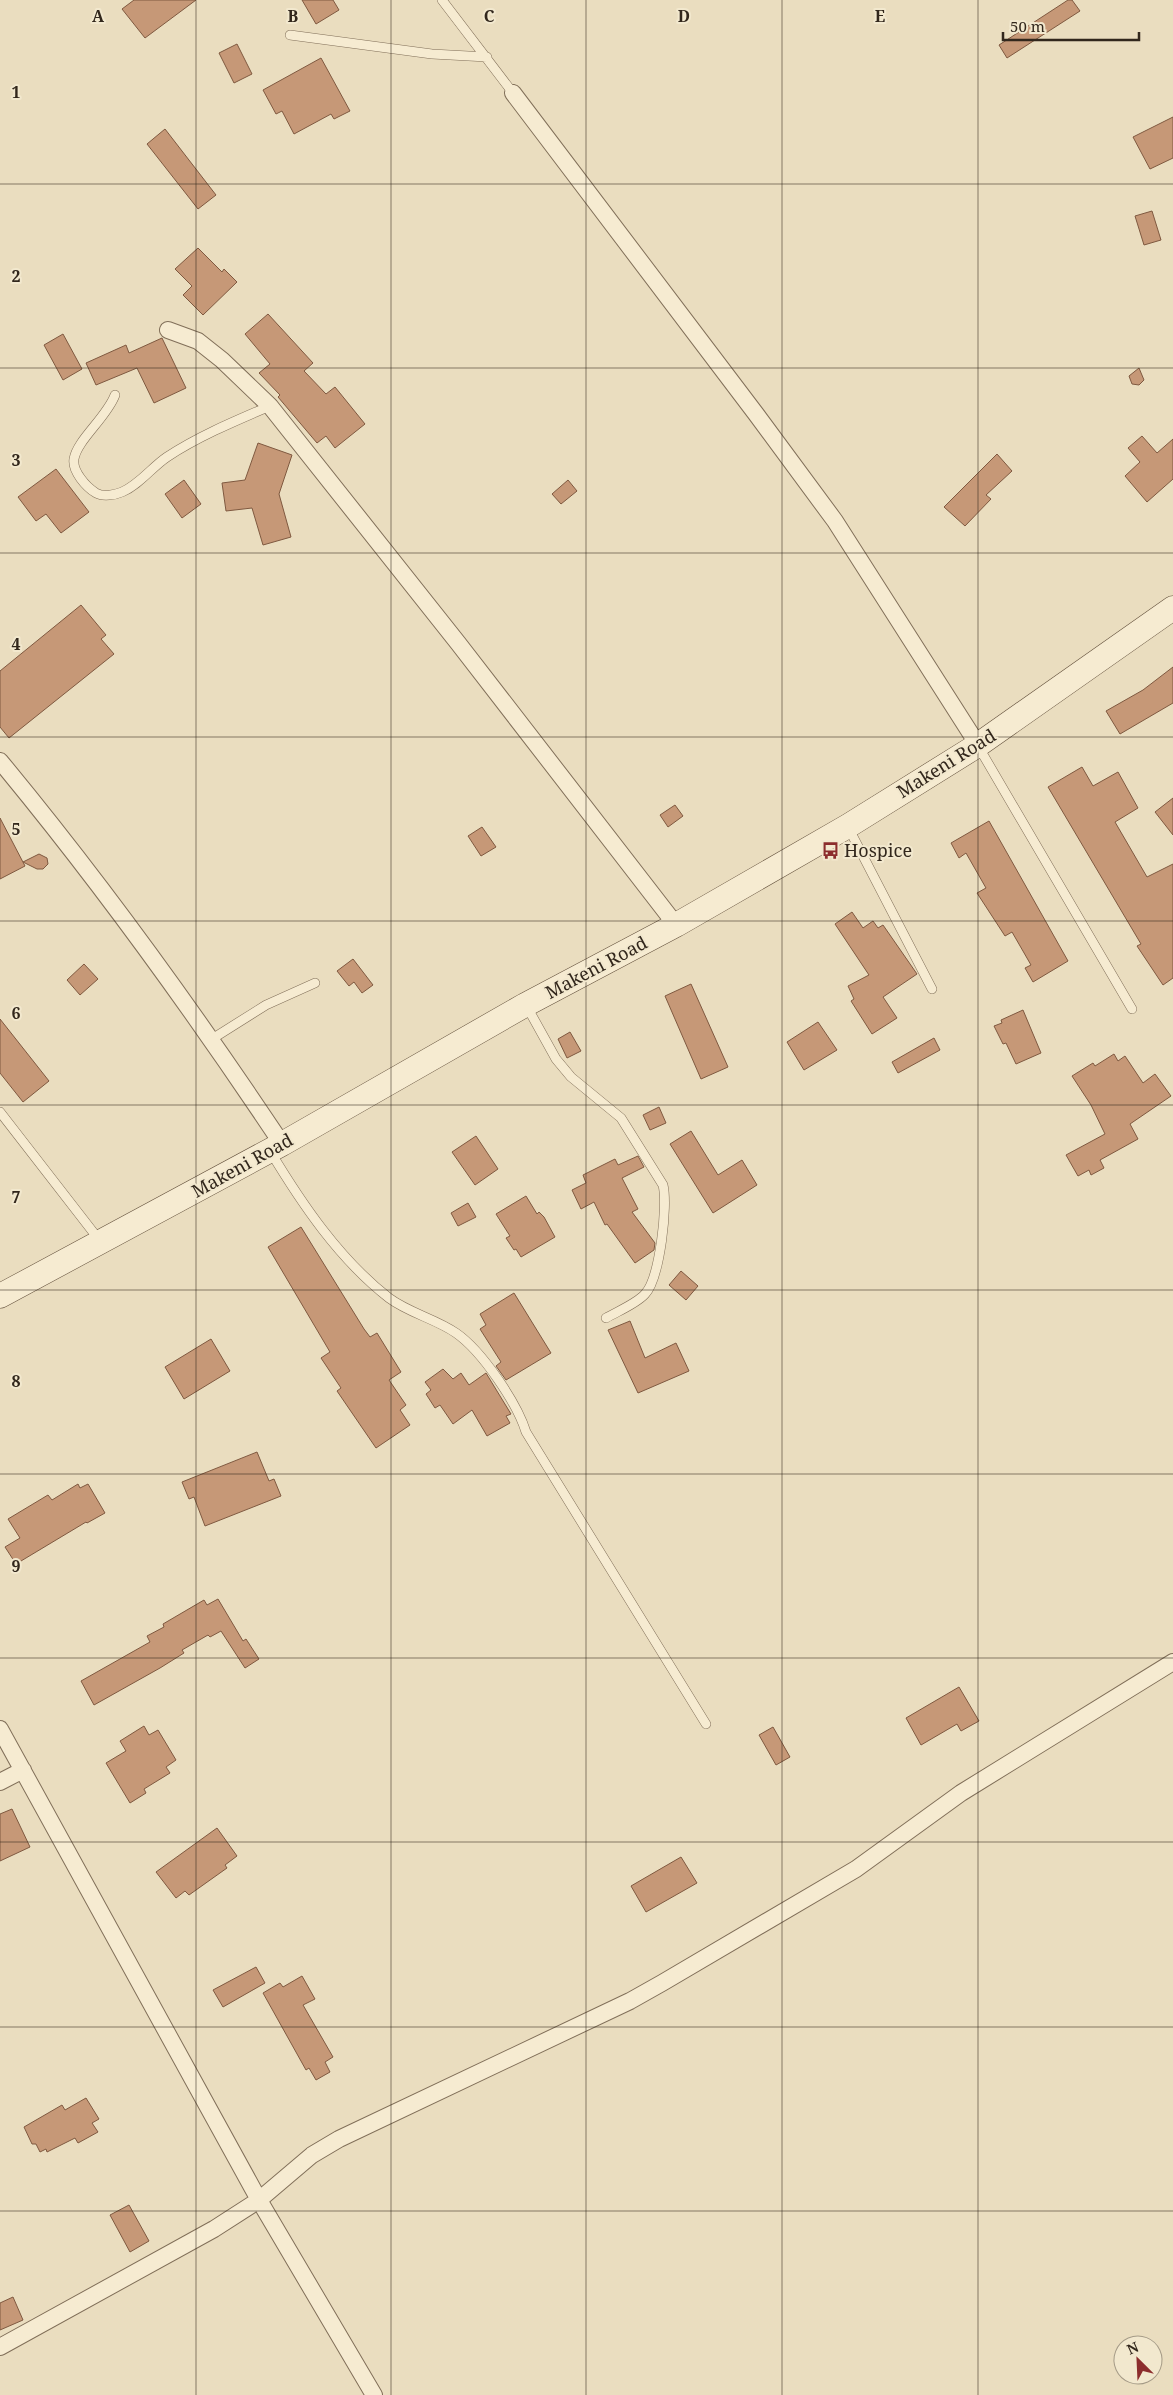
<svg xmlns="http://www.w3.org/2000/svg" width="1173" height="2395" font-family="'Noto Serif',serif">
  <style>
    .building { fill: #c69877; stroke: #7f5940 }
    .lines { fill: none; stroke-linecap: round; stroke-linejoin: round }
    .service-casing { stroke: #816f59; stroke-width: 10 }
    .minor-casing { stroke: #816f59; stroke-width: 18 }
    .secondary-casing { stroke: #63503c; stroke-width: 25 }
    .service { stroke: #f6ebd1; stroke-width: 9 }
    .minor { stroke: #f6ebd1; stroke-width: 16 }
    .secondary { stroke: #f6ebd1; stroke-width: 24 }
    .grid { fill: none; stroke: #32271c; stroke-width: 1; stroke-opacity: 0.55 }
    .labels { text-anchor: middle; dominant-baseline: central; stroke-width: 4; stroke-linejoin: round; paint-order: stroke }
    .street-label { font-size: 18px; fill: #32271c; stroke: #f2e8ce }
    .poi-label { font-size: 18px; fill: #32271c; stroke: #f2e8ce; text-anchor: start }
    .grid-label { font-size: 16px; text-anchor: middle; font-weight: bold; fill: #32271c; stroke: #f2e8ce; stroke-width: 4; stroke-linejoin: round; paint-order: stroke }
  </style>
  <rect width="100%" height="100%" fill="#eaddbf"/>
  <path class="building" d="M134 0H196L145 38 122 9Z
    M302 0H333L339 10 316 24Z
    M1068 0H1072L1080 11 1007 58 999 45Z
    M237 44 252 74 234 83 219 53Z
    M321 58 350 111 334 119 331 114 294 134 282 111 276 114 263 90Z
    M1173 117V158L1150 169 1133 137Z
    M165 129 216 195 198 209 147 144Z
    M1152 211 1161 240 1144 245 1135 216Z
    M198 248 222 272 224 269 237 282 203 315 183 295 192 286 175 269Z
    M268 314 313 363 304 371 326 394 335 387 365 424 335 448 326 436 317 443 278 397 280 395 259 373 270 364 245 334Z
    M63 334 82 369 63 380 44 345Z
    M162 338 186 388 154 403 137 368 96 385 86 363 126 345 129 353Z
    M1139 368 1144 380 1139 385 1132 384 1129 376Z
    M1142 436 1157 453 1173 439V479L1147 502 1125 476 1140 462 1128 448Z
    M258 443 292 455 279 494 291 537 263 545 252 508 226 511 222 483 245 480Z
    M997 454 1012 471 986 495 991 499 965 526 944 507Z
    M56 469 89 512 61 533 46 514 36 521 18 497Z
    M184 480 201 504 182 518 165 494Z
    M568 480 577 491 561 504 552 494Z
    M81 605 106 635 101 639 114 654 9 738 0 727V671Z
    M1173 667V703L1120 734 1106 711 1143 690Z
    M1082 767 1093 786 1118 772 1138 808 1115 822 1147 877 1173 864V978L1163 985 1137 946 1141 944 1048 787Z
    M1173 798V835L1155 812Z
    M675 805 683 816 668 827 660 815Z
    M0 818 25 866 0 879Z
    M989 821 1068 961 1033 982 1025 968 1031 965 1012 932 1005 936 977 893 986 888 966 853 959 858 951 843Z
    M482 827 496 847 481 856 468 836Z
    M39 854 47 858 48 864 43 869H37L23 862Z
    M852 912 863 928 873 921 878 928 883 925 917 974 883 997 897 1018 872 1034 851 1001 854 999 848 986 869 975 835 924Z
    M353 959 373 985 362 993 354 982 349 986 337 971Z
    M84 964 98 979 80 995 67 980Z
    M691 984 728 1067 701 1079 665 996Z
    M1023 1010 1041 1053 1016 1064 1006 1043 1003 1044 994 1026 1002 1023 1001 1020Z
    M0 1019 49 1081 23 1102 0 1073Z
    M818 1022 837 1050 804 1070 787 1042Z
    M570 1032 581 1051 567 1058 558 1039Z
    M934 1038 940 1050 898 1073 892 1062Z
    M1114 1054 1118 1061 1125 1056 1143 1083 1155 1074 1171 1096 1130 1124 1138 1139 1100 1160 1104 1168 1091 1175 1089 1170 1078 1176 1066 1155 1105 1134 1091 1105 1072 1076 1093 1063 1095 1066Z
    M659 1107 666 1123 650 1130 643 1115Z
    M691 1131 718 1175 742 1160 757 1185 713 1213 670 1144Z
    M476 1136 498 1169 475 1185 452 1152Z
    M638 1156 644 1167 622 1178 638 1209 632 1212 655 1243 654 1250 635 1263 607 1224 605 1225 594 1202 581 1209 572 1190 586 1183 583 1175 615 1159 618 1165Z
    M526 1196 537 1214 539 1212 544 1217 555 1237 521 1257 516 1249 514 1250 506 1238 510 1236 496 1214Z
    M468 1203 476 1217 458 1226 451 1213Z
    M301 1227 364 1329 370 1337 377 1333 401 1372 389 1380 406 1405 400 1410 410 1425 376 1448 337 1391 341 1388 321 1358 330 1352 268 1247Z
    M681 1271 698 1286 686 1300 669 1285Z
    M514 1293 551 1353 506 1380 496 1366 501 1362 480 1329 486 1325 480 1314Z
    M630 1321 645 1358 676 1343 689 1371 638 1393 608 1330Z
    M211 1339 230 1371 184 1399 165 1367Z
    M443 1369 453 1379 461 1373 469 1385 486 1373 511 1414 506 1416 510 1423 487 1436 472 1410 453 1424 440 1405 435 1408 426 1394 431 1390 425 1382Z
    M257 1452 269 1481 274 1479 281 1496 205 1526 194 1497 189 1499 182 1482Z
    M78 1484 80 1488 88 1484 105 1513 87 1523 86 1522 16 1564 5 1547 20 1538 8 1519 48 1495 52 1500Z
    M218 1599 243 1641 246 1639 259 1659 245 1668 221 1631 210 1637 208 1635 182 1650 184 1653 160 1668 94 1705 81 1681 150 1642 147 1636 164 1627 163 1624 204 1600 207 1605Z
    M959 1687 979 1721 961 1731 957 1724 921 1745 906 1718Z
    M144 1726 149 1735 158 1730 176 1760 166 1767 170 1773 144 1789 146 1793 130 1803 106 1763 126 1751 120 1741Z
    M773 1727 790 1757 776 1765 759 1735Z
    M12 1809 30 1847 0 1861V1814Z
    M217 1828 237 1856 225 1865 227 1868 189 1895 185 1891 176 1898 156 1872Z
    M681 1857 697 1883 646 1912 631 1886Z
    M256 1967 265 1983 223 2007 213 1990Z
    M302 1976 315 1999 303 2005 333 2057 325 2062 330 2072 316 2080 309 2068 306 2070 263 1993 280 1983 283 1987Z
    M86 2098 99 2119 92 2123 98 2132 78 2143 75 2138 47 2152 46 2149 40 2152 36 2144H32L24 2127 62 2105 65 2110Z
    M129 2205 149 2241 130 2252 110 2215Z
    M13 2297 23 2320 0 2330V2303Z"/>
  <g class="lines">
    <defs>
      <path id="service" d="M442 0 513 93
        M290 35 432 54 487 57
        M115 395C107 417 77 440 74 459 72 471 86 487 96 493 103 497 115 495 122 492 139 485 152 467 167 457 199 436 235 421 270 406
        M978 746 1132 1009
        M848 827 932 989
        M526 1005 556 1059 571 1077 621 1118 663 1185C668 1205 660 1278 645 1294 636 1304 618 1311 606 1318
        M212 1039 266 1005 315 983
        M0 1112 100 1241
        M270 1151C302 1204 339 1259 389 1298 409 1313 436 1319 456 1333 482 1351 517 1403 526 1432L706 1724"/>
      <path id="minor" d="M513 93 756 414 835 521 978 745
        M168 330 198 341 222 360 270 406 458 643 676 925
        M0 761C101 883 194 1012 282 1144
        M0 1729 259 2200 374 2395
        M0 1782 23 1770
        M0 2347 214 2229 259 2200 312 2155 339 2139 630 2001 662 1983 856 1869 961 1793 1173 1662"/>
      <path id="secondary" d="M0 1296 282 1144 525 1005 676 925 848 826 978 745 1173 608"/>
    </defs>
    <use href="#service" class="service-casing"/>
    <use href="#minor" class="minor-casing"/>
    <use href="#secondary" class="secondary-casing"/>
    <use href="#service" class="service"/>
    <use href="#minor" class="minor"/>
    <use href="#secondary" class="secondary"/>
  </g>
  <path class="grid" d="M196 0V2395M391 0V2395M586 0V2395M782 0V2395M978 0V2395M0 184H1173M0 368H1173M0 553H1173M0 737H1173M0 921H1173M0 1105H1173M0 1290H1173M0 1474H1173M0 1658H1173M0 1842H1173M0 2027H1173M0 2211H1173"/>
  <defs>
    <symbol id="bus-bare" viewBox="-9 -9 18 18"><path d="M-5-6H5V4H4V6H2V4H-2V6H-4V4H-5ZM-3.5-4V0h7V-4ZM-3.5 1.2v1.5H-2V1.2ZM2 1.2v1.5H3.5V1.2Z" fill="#8c2d2d" stroke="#f2e8ce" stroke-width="2.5" paint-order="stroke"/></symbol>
  </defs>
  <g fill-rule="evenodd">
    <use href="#bus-bare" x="818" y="838" width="25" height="25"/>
  </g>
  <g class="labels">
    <g class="street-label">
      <text transform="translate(946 763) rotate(-32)">Makeni Road</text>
      <text transform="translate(596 967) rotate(-28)">Makeni Road</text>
      <text transform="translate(242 1165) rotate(-29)">Makeni Road</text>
    </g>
    <g class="poi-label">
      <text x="844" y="850">Hospice</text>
    </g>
  </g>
  <g class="grid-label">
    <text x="98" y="22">A</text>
    <text x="293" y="22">B</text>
    <text x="489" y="22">C</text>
    <text x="684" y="22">D</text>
    <text x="880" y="22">E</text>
    <text x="16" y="98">1</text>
    <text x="16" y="282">2</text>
    <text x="16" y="466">3</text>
    <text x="16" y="650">4</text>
    <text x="16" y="835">5</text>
    <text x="16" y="1019">6</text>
    <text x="16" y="1203">7</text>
    <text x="16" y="1387">8</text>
    <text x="16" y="1572">9</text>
  </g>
  <g transform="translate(1138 2360) rotate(336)"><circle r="24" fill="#f2e8ce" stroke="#a59b87"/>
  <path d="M0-4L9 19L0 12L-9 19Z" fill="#8c2d2d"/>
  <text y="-8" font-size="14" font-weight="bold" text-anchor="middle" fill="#32271c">N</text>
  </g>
  <path d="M1003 32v8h136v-8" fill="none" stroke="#32271c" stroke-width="2.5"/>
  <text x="1010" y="32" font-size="15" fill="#32271c" stroke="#f2e8ce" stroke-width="4" paint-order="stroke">50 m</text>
</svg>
